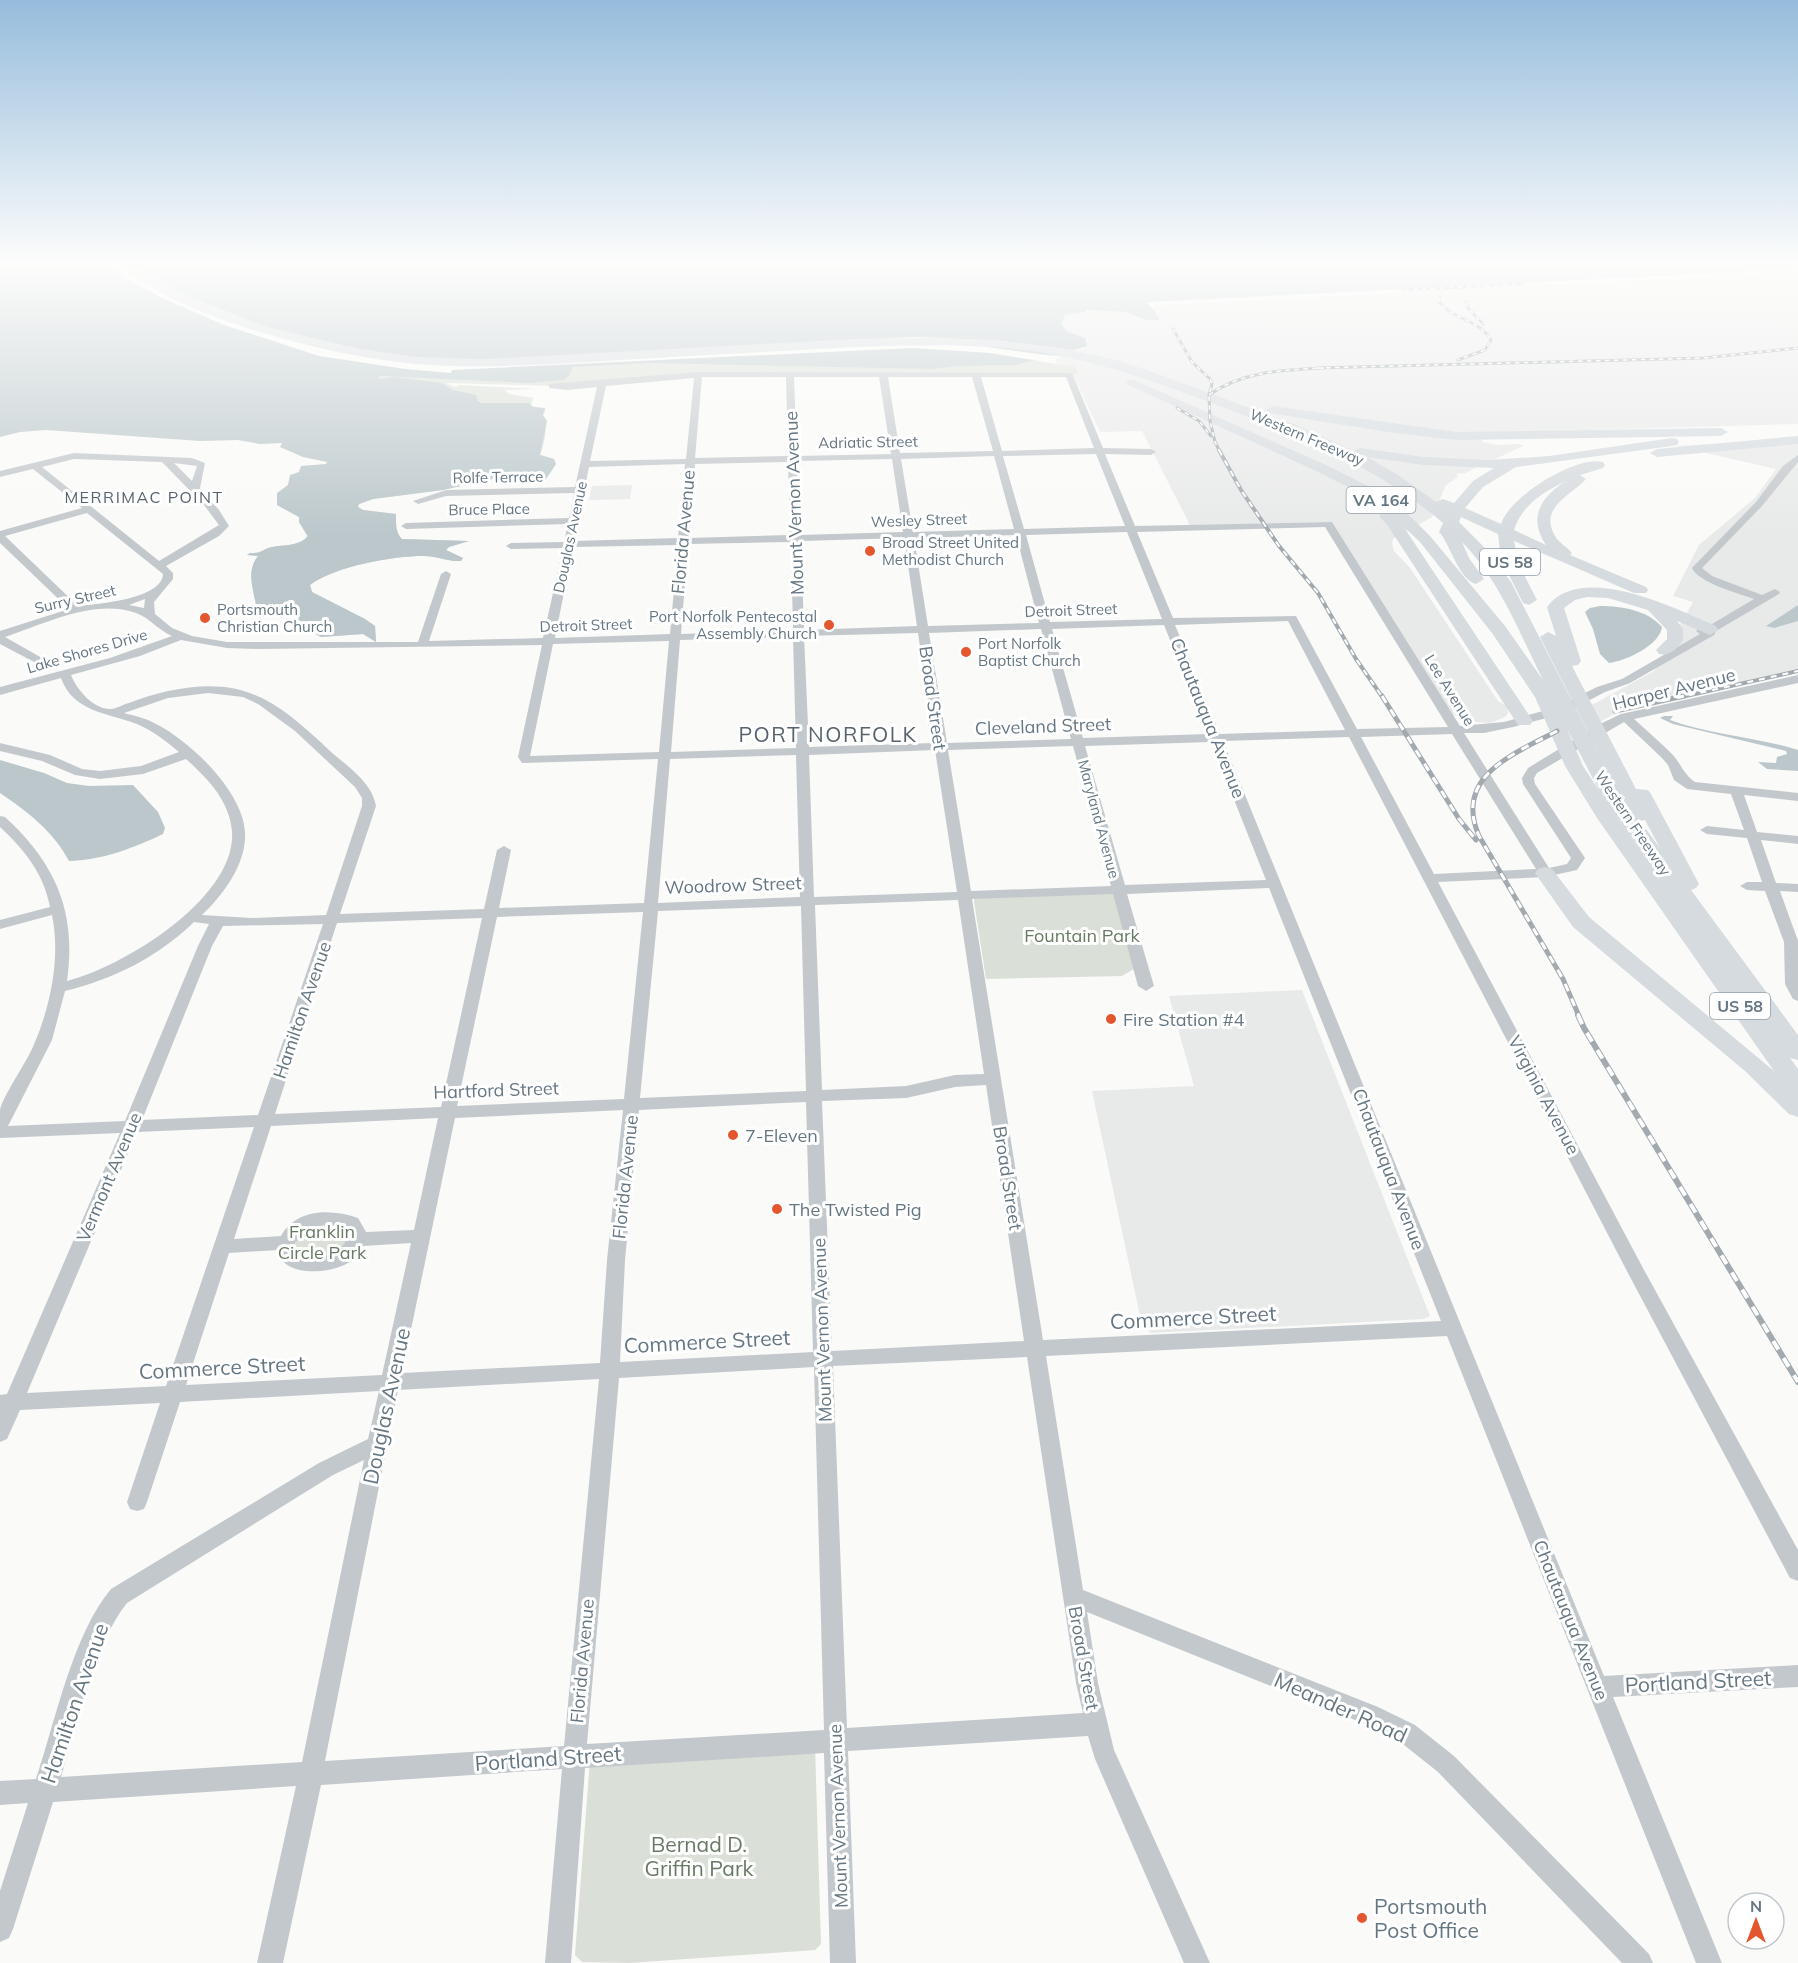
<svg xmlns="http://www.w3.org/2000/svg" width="1798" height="1963" font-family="Mulish,sans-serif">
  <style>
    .built { fill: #e8e9e9 }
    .green { fill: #dadfd7 }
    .water { fill: #bbc7cb }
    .pier { fill: #fafaf8 }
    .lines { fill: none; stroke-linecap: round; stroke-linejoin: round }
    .minor { fill: #c3c8cc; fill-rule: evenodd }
    .highway { fill: #d6dbdf; fill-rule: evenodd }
    .rail-far3-casing { stroke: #a2aab0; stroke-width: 3 }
    .rail-far2-casing { stroke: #a2aab0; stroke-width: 4 }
    .rail-far1-casing { stroke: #a2aab0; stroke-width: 5 }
    .rail-casing { stroke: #a2aab0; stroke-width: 6 }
    .rail-far3 { stroke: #fff; stroke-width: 1.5; stroke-dasharray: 4.5; stroke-linecap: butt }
    .rail-far2 { stroke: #fff; stroke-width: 2; stroke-dasharray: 6; stroke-linecap: butt }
    .rail-far1 { stroke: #fff; stroke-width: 3; stroke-dasharray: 8; stroke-linecap: butt }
    .rail { stroke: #fff; stroke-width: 4; stroke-dasharray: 10; stroke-linecap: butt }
    .poi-dot { fill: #e4572e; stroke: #fff; stroke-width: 2 }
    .labels { text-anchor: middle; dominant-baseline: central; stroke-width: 6; stroke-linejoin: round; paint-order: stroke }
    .far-street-label { font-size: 15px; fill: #657683; stroke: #fff }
    .far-poi-label { font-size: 15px; fill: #657683; stroke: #fff; text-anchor: start }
    .far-neighbourhood-label { font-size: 16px; letter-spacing: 1.5px; fill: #57646e; stroke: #fff }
    .shield { fill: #fff; stroke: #939fa8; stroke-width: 1.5 }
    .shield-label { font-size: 16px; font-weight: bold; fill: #657683 }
    .street-label { font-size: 18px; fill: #657683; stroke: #fff }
    .park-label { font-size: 18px; fill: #687a64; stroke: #fff }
    .poi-label { font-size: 18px; fill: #657683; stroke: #fff; text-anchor: start }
    .quarter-label { font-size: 21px; letter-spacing: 1.5px; fill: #57646e; stroke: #fff }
    .near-street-label { font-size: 21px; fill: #657683; stroke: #fff }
    .near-park-label { font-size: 21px; fill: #687a64; stroke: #fff }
    .near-poi-label { font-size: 21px; fill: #657683; stroke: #fff; text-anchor: start }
  </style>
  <rect width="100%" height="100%" fill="#fafaf8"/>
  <path class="built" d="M1798 269V424L1478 433 1483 442 1497 445 1520 444 1523 446 1465 473 1456 474 1458 477 1446 485 1432 517 1393 539 1392 544 1394 551 1410 568 1498 701 1507 706 1508 713 1505 717 1490 723 1467 721 1452 714 1331 522 1190 525 1142 431 1100 432 1072 373 1058 368 1055 356 1084 347 1074 333 1063 329 1062 318 1065 315 1089 310 1125 312 1142 319 1159 317 1147 302Z
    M1745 442 1798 443V673L1647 705 1614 714 1600 722 1590 706 1654 671 1693 602 1673 596 1699 545 1755 498 1776 469 1675 446Z
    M632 485 630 499 589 500 592 486Z
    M1302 990 1430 1316 1423 1319 1151 1333 1142 1325 1092 1091 1194 1086 1169 996Z"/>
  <path class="green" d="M1067 314 1062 318 1063 329 1085 338 1087 346 1038 361 1075 367 1078 374 700 373 556 386 448 383 447 384 456 387 459 385 536 389 505 390 509 394 533 398 531 406 546 409 543 415C549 425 544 444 540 455L554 459 556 464 546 479 538 483 492 479 443 490 373 499 359 504 358 507 363 510 396 514C396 521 395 533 402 539L469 541 449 547 446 550 463 558 461 561C449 562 436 556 424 556 392 556 336 566 310 585L312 592 365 619 375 626 376 642 363 634 321 637 308 630C304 613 269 617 256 605 253 588 246 571 258 556L247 555 250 553C263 554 261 549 272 547 283 545 301 546 307 536L299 522V517L277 505V493L283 503 355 506 398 387 366 375 1052 318Z
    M1107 892 1114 894 1134 969 1122 976 986 979 974 901 975 898Z
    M323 1221 346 1227 349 1233V1240L331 1258 303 1260 294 1249 298 1235Z
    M815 1746 821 1944 815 1950 629 1963 582 1962 575 1955 590 1760Z"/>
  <path class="water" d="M0 261H1798V269L1147 302 1159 317V320H1146L1125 312 1086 310V312L1065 315 1061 324 1067 332 1085 338 1087 346 1016 365 958 366 933 369 649 363 573 367 569 376 564 380 531 383 379 376V379L395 377 442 383 453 390 476 395 478 401 481 403H529L533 407 545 408 543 415 547 421 540 455 554 459 556 464 546 479 538 483 492 479 443 490 373 499 359 504 358 507 363 510 396 514C396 521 395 533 402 539L469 541 449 547 446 550 463 558 461 561C449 562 436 556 424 556 392 556 336 566 310 585L312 592 365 619 375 626 376 642 363 634 321 637 308 630C304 613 269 617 256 605 253 588 246 571 258 556L247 555 250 553C263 554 261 549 272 547 283 545 301 546 308 536L299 522V517L277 505V493L288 485 290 475 299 472 301 466 326 464 327 462 303 457 280 447 282 443 260 444 238 440 200 441 46 430 20 432 0 437Z
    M1798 605V621L1774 628 1766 626Z
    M1600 606C1622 606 1647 610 1662 627 1660 645 1626 661 1609 663L1600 654 1593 629 1585 612 1590 608Z
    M1664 716H1673L1670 720C1711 735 1756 737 1798 750V771L1767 769 1758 762 1776 763 1777 757 1787 754 1786 751 1673 724 1660 718Z
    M0 760 44 773 67 783 89 786 133 785 158 812 165 828 163 834C136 847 100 861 69 861 54 832 27 811 0 793Z"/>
  <path class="pier" d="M104 261H128L179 293 268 328 384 355 455 360 539 358 915 337 1003 341 1081 351 1067 355 1024 349 979 346 1062 357 1046 362 990 353 912 348 452 370 451 373 405 369 319 356 224 325 160 297 129 280Z
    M1798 269V272L1153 305 1155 308H1152L1147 303Z"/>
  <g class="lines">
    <path class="minor" d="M698 372 1072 373 1103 448 1151 449 1156 452 1151 455 1105 454 1135 526 1332 522 1460 726 1504 722 1557 707 1597 687 1622 679 1700 634 1696 631 1698 629 1707 627 1754 599C1738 593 1699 583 1692 568L1756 502 1783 466 1798 455V462L1762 506 1702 568 1712 576 1762 595 1775 589 1780 592 1779 594 1716 631 1714 635 1630 683 1605 692 1565 713 1513 727 1484 733H1464L1549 868 1567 864 1571 858 1523 784 1522 778 1528 768 1600 724 1621 714 1798 675V683L1634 719C1646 730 1659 741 1671 753 1681 763 1683 774 1695 782L1798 793V801L1744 795 1757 832 1798 836V844L1761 840 1776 883 1798 884V892L1780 891 1798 941V1001L1793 999 1785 984 1784 942 1765 891 1747 890 1740 886 1747 882H1762L1747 838 1707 834 1700 830 1707 826 1744 830 1731 794 1687 789 1674 780 1668 765 1662 758 1624 722 1537 773 1534 778 1535 784 1585 858 1577 870 1545 877 1438 882 1644 1270 1798 1550V1581L1790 1578 1629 1275 1349 737 1223 741 1604 1676 1798 1665V1687L1613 1697 1722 1963H1696L1447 1336 1046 1356 1083 1590 1378 1707 1415 1725 1454 1756 1649 1954 1653 1963H1622L1438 1772 1399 1741 1370 1726 1087 1612 1098 1683 1114 1750 1210 1963H1184L1095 1759 1088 1736 848 1751 856 1963H830L824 1753 585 1768 571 1963H545L562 1769 321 1785 283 1963H257L296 1786 53 1802 13 1929 9 1938 0 1942V1891L28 1803 0 1805V1781L36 1779C55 1722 73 1634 111 1589L319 1463 368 1439 379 1391 180 1402 147 1502 144 1509 137 1511 130 1509 127 1502 160 1403 20 1410 7 1439 0 1442V1395L7 1394 120 1133 0 1138C0 1129 0 1119 0 1110 2 1098 25 1064 32 1049 50 1009 61 959 52 915L0 929V920L50 907C44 874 24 849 0 827V816L5 817C55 863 77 911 67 981 123 967 237 898 232 831 229 800 208 779 186 759L143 774 100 779 75 775 42 761 0 751V743L50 755 82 769 100 771 141 766 179 752C166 741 153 731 137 724 108 713 73 712 61 678L0 695V687L110 658 172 636C158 630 150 618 136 613 95 598 44 624 5 637L42 658V662H34L0 644V631L69 609 0 543V531L82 508 33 469 0 477V471L74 453 192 458 205 463 200 488 219 510 229 526 219 536 166 566 173 573V579L154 602 155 614 172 628 192 636 227 642H418L441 574 446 571 451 574 429 641 543 638 563 548 511 549 506 546 511 543 564 542 568 524 406 529 401 526 406 523 569 518 574 493 446 496 418 504 413 501 446 490 575 487 597 387 567 390 549 388V384ZM702 377H786L788 456 695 458ZM794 377H879L891 454 797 456ZM888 377H972L993 451 900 453ZM981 377H1066L1094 448 1002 451ZM694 378 686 459 590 461 606 386ZM1096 454 1125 526 1024 529 1003 456ZM994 456 1014 529 913 532 901 459ZM74 459 162 462 204 505 219 525 159 561 42 467ZM892 459 903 532 800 535 798 461ZM788 462 790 535 689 538 695 464ZM174 463 197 466 192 481ZM685 464 678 538 574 541 589 467ZM87 513 163 574C162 599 98 604 78 606L5 536ZM1325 527 1448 727 1357 729 1296 616 1173 618 1137 532ZM1127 532 1162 619 1050 622 1026 535ZM1016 535 1039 623 928 626 914 538ZM904 538 917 626 804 630 801 541ZM791 542 793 630 681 634 688 544ZM678 545 670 634 555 638 573 547ZM145 599 144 608 129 605ZM1288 621 1345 730 1220 734 1175 625ZM1164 625 1208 734 1083 738 1052 629ZM1041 629 1071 739 947 743 929 633ZM918 633 934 743 809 747 804 636ZM793 637 796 748 671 752 680 640ZM181 640 227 648 258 649 542 645 518 757 522 763 658 759 644 903 499 908 511 850 504 846 497 850 484 909 340 914 376 806C372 782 347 766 330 751 277 701 245 675 168 691 155 694 141 698 129 703 124 704 116 709 111 709 93 709 77 690 71 675L140 656ZM669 641 659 752 530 756 553 644ZM208 693 243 697 258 704 295 731 355 787 362 798V806L326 915 251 918 202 915C223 895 247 863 245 832 243 792 192 743 158 725 148 719 136 716 124 713L168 698ZM1452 734 1536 869 1434 874 1361 737ZM1211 742 1266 880 1125 885 1085 746ZM1073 746 1111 886 971 891 948 750ZM935 750 957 892 814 897 809 755ZM796 755 800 897 658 903 670 759ZM1269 888 1441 1321 1043 1340 972 899 1113 894 1138 986 1146 991 1154 986 1127 894ZM958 900 984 1074 955 1075 906 1086 822 1090 815 905ZM801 906 806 1091 640 1098 658 911ZM643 912 624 1099 457 1106 497 917ZM482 918 441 1107 275 1114 337 923ZM194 922 209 924 198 946 125 1121 8 1126 52 1040 65 991C114 979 158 957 194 922ZM323 924 258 1115 142 1120 212 946 223 926ZM986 1085 1024 1341 832 1351 822 1101 906 1098 955 1087ZM806 1102 813 1352 620 1362 625 1260 639 1110ZM623 1110 607 1260 600 1363 402 1373 455 1118ZM438 1118 414 1230 366 1232 358 1218C331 1209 297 1208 281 1236L234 1239 271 1126ZM254 1127 166 1386 27 1393 137 1132ZM322 1225H337L346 1228 349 1233C343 1256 315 1265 296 1251L295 1243 307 1231ZM411 1243 382 1375 186 1385 229 1253 278 1250C282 1278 330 1274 348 1263 355 1259 359 1253 363 1246ZM1027 1357 1076 1683 1083 1713 847 1728 833 1366ZM814 1367 824 1730 587 1744 619 1378ZM599 1379 564 1746 325 1761 398 1390ZM364 1460 302 1762 61 1777C77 1725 93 1645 127 1603L333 1475Z"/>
    <path class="highway" d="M116 261H128L149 276 189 297 263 326 353 348 416 357 483 359 855 339 926 338 996 340 1067 349 1120 361 1166 377 1296 425 1354 451 1360 448 1424 457 1488 460 1549 456 1672 438 1677 439 1679 442 1677 445 1672 446 1516 467 1483 487 1465 508 1501 524C1509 497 1576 455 1603 462L1605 465 1603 468 1580 475 1586 479C1572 495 1538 507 1555 536 1559 543 1567 547 1572 553L1570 555 1646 587 1648 590 1646 593H1634L1514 541 1519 565 1537 600 1529 605 1523 603 1501 559 1498 534 1461 517 1459 522 1484 547 1511 582 1610 775 1540 637 1548 632 1556 636 1547 607C1581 561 1676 609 1716 626L1718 630 1710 635 1677 621 1683 629V640C1677 649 1670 656 1659 654L1656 650 1667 639V630L1648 610 1608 598 1587 597 1575 600 1564 608 1581 661 1578 665 1572 666 1636 789 1648 790 1651 794 1699 884 1696 888 1691 890 1798 1035V1060L1790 1058 1798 1069V1117L1789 1114 1745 1071 1573 927 1535 873 1538 869 1545 867 1552 869 1589 917 1774 1071 1597 818 1565 766 1535 697 1492 633 1420 542 1403 526 1533 721 1530 725H1518L1388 526 1379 516 1381 513H1390L1366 496 1314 470 1124 383 1130 379 1134 380 1324 464 1376 490 1401 507 1430 536 1505 626 1543 680C1519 632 1500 581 1462 542L1469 558 1484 579 1476 584C1458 579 1450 543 1439 532L1443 523C1376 466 1304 438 1222 407 1146 378 1077 353 994 347 924 343 855 347 785 351 720 354 655 358 590 362 532 365 474 369 415 364 353 358 292 343 232 323 192 309 147 291 116 261ZM1367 457 1424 465 1494 468 1473 481 1454 503 1443 499 1436 502 1398 475ZM1566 481C1540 497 1528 518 1546 545L1514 530C1522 505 1543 492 1566 481ZM1567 729 1600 792 1583 766ZM1613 812 1758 1013 1616 816ZM1645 820 1660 848 1640 821Z
      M1273 406 1456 432 1721 428 1728 432 1721 436 1456 440 1388 432 1268 413 1266 410Z
      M1798 436V444L1657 457 1650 453 1657 449Z"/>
    <defs>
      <path id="rail-far3" d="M1404 290 1523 284
        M1440 298 1439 302C1453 320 1479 319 1491 340L1485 350 1458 360
        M1466 302 1468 308 1483 324
        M1173 329 1192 362 1210 379 1212 384 1209 395 1210 421 1215 442 1220 452
        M1317 368 1703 358 1798 348
        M1209 395C1242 371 1285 370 1324 368
        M1177 408 1199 421 1211 436"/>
      <path id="rail-far2" d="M1219 450 1241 490 1279 546 1318 593 1356 659 1383 698
        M1677 698 1798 671"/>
      <path id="rail-far1" d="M1382 696 1459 819 1476 840
        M1615 711 1684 696
        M1557 731C1514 754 1453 776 1479 836L1563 979 1579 1016"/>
      <path id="rail" d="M1578 1015 1584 1028 1798 1382"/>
    </defs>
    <use href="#rail-far3" class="rail-far3-casing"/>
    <use href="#rail-far2" class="rail-far2-casing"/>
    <use href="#rail-far1" class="rail-far1-casing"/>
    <use href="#rail" class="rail-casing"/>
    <use href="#rail-far3" class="rail-far3"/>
    <use href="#rail-far2" class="rail-far2"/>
    <use href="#rail-far1" class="rail-far1"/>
    <use href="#rail" class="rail"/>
  </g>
  <linearGradient id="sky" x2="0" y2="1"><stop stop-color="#96bcdc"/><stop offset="0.49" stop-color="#fdfdfc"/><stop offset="1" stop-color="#fdfdfc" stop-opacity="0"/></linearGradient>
  <rect width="1798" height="536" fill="url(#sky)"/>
  <g class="poi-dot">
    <circle cx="870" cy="551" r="6"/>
    <circle cx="205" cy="618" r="6"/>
    <circle cx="829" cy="625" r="6"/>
    <circle cx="966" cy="652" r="6"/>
    <circle cx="1111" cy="1019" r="6"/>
    <circle cx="733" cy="1135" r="6"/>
    <circle cx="777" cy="1209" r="6"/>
    <circle cx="1362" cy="1918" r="6"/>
  </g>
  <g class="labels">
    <g class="far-street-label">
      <text transform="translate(1307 437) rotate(23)">Western Freeway</text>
      <text transform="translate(868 442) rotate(-1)">Adriatic Street</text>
      <text transform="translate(498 477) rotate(-1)">Rolfe Terrace</text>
      <text transform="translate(489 509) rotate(-1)">Bruce Place</text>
      <text transform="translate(919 520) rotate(-2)">Wesley Street</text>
      <text transform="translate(570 537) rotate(-78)">Douglas Avenue</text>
      <text transform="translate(75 599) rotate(-13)">Surry Street</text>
      <text transform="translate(1071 610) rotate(-2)">Detroit Street</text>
      <text transform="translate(586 625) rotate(-2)">Detroit Street</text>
      <text transform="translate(87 651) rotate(-16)">Lake Shores Drive</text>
      <text transform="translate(1450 690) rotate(58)">Lee Avenue</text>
      <text transform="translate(1099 819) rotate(75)">Maryland Avenue</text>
      <text transform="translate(1633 823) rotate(56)">Western Freeway</text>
    </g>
    <g class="far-poi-label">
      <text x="882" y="542">Broad Street United<tspan x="882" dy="17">Methodist Church</tspan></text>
      <text x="217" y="609">Portsmouth<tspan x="217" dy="17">Christian Church</tspan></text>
      <text x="817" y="616" text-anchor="end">Port Norfolk Pentecostal<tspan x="817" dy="17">Assembly Church</tspan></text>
      <text x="978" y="643">Port Norfolk<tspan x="978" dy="17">Baptist Church</tspan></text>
    </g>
    <g class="far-neighbourhood-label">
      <text x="144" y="497">MERRIMAC POINT</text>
    </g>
    <g class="shield">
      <rect x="1346.5" y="487" width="69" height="26" rx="4.5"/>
      <rect x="1480" y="549" width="60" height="26" rx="4.5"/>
      <rect x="1710" y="993" width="60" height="26" rx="4.5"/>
    </g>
    <g class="shield-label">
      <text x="1381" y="500">VA 164</text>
      <text x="1510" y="562">US 58</text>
      <text x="1740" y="1006">US 58</text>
    </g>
    <g class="street-label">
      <text transform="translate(794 503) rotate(-92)">Mount Vernon Avenue</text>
      <text transform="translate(683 532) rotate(-85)">Florida Avenue</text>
      <text transform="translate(1674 689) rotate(-14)">Harper Avenue</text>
      <text transform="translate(933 698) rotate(82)">Broad Street</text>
      <text transform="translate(1208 718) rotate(68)">Chautauqua Avenue</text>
      <text transform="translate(1043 726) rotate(-2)">Cleveland Street</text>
      <text transform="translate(733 885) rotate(-2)">Woodrow Street</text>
      <text transform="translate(302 1010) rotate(-71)">Hamilton Avenue</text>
      <text transform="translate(496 1090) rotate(-2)">Hartford Street</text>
      <text transform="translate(1544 1095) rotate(62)">Virginia Avenue</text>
      <text transform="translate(1389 1169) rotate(69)">Chautauqua Avenue</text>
      <text transform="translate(109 1177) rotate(-67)">Vermont Avenue</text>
      <text transform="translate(625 1177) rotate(-84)">Florida Avenue</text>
      <text transform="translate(1008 1178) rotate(81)">Broad Street</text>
      <text transform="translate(822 1330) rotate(-92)">Mount Vernon Avenue</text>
      <text transform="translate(1571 1620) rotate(68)">Chautauqua Avenue</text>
      <text transform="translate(1084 1658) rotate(80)">Broad Street</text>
      <text transform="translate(582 1661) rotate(-85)">Florida Avenue</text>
      <text transform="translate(838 1816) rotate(-92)">Mount Vernon Avenue</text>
    </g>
    <g class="park-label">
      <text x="1082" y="935">Fountain Park</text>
      <text x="322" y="1231">Franklin<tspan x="322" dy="21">Circle Park</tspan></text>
    </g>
    <g class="poi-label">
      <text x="1123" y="1019">Fire Station #4</text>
      <text x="745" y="1135">7-Eleven</text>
      <text x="789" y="1209">The Twisted Pig</text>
    </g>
    <g class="quarter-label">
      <text x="828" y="734">PORT NORFOLK</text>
    </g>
    <g class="near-street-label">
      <text transform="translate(1193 1317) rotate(-3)">Commerce Street</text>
      <text transform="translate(707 1341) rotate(-3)">Commerce Street</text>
      <text transform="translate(222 1367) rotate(-3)">Commerce Street</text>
      <text transform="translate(386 1406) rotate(-78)">Douglas Avenue</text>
      <text transform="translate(1698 1681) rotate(-3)">Portland Street</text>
      <text transform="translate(74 1703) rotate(-71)">Hamilton Avenue</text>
      <text transform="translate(1341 1707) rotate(24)">Meander Road</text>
      <text transform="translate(548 1758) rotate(-4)">Portland Street</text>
    </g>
    <g class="near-park-label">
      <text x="699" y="1844">Bernad D.<tspan x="699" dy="24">Griffin Park</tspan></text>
    </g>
    <g class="near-poi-label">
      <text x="1374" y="1906">Portsmouth<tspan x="1374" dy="24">Post Office</tspan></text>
    </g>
  </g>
  <g transform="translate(1756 1921)"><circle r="28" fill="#ffffff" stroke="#c1c8cd" stroke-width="1.5"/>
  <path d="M0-4.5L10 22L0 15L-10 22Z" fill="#e4572e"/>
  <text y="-9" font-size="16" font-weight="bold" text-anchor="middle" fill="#657683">N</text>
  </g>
</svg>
